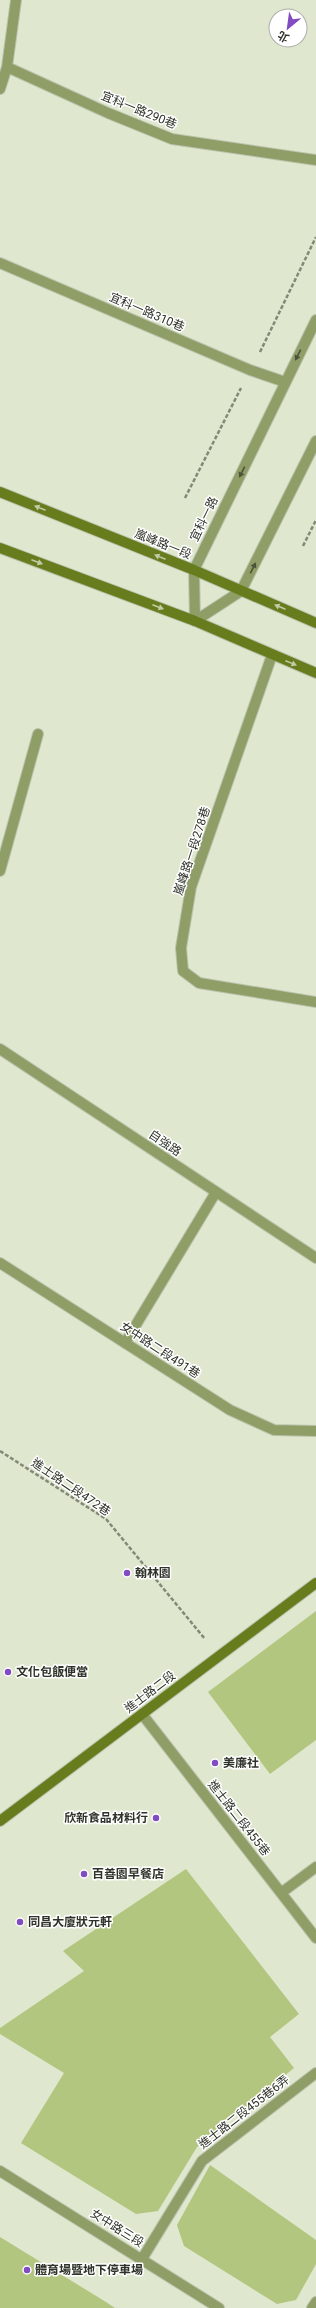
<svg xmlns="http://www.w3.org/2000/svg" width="316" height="2308" font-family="Roboto,'Noto Sans TC',sans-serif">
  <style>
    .grass { fill: #b2c680 }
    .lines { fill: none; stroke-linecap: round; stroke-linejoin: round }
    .lane-casing { stroke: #bcc3ad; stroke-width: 12 }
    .street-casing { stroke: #bcc3ad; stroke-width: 12 }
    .secondary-casing { stroke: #bcc3ad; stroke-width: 12 }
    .path { stroke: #838978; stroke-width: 2.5; stroke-dasharray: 4 2; stroke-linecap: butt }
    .lane { stroke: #8e9e66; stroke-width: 10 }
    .street { stroke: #8e9e66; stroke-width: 10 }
    .secondary { stroke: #677c1d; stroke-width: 10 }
    .oneway { fill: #4c523b }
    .oneway2 { fill: #c2cba5 }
    .poi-dot { fill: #814bc2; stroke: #fff; stroke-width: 1.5 }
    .labels { text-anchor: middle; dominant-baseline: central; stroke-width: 3; stroke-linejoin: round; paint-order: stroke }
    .street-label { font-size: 12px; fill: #2f3229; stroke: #fff }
    .poi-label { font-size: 12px; font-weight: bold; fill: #2f3229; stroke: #fff; text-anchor: start }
  </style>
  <rect width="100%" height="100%" fill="#dfe7ce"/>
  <path class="grass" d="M316 1611V1740L270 1774 208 1692Z
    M186 1869 299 2014 270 2037 294 2068 197 2147 158 2211 136 2214 21 2143 64 2073 0 2034V2028L84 1971 63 1951Z
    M210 2165 316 2240V2264L296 2300 277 2304 184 2246 177 2225Z
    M0 2237 106 2302 115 2308H0Z"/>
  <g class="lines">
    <defs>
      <path id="lane" d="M7 67 108 113 172 139 316 160
        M0 89 7 67 16 0
        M0 263 250 370 285 382
        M272 655 191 887 181 948 183 971 199 983 316 1002
        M0 871 38 734
        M0 1263 230 1410 274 1430 316 1431
        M125 1343 216 1192
        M142 1714 316 1938
        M281 1893 316 1867
        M142 2259 202 2161 316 2073
        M312 2308 316 2302"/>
      <path id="street" d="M195 621 194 570 316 320
        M195 621 241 591 316 441
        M0 1049 316 1258
        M0 2171 219 2308"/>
      <path id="secondary" d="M0 492 194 570 316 623
        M0 548 195 621 316 673
        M0 1821 316 1583"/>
    </defs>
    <use href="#lane" class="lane-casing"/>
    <use href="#street" class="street-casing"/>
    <use href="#secondary" class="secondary-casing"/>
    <path class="path" d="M260 352 316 237
      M185 498 241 388
      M303 546 316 520
      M0 1451 106 1519 205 1639"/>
    <use href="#lane" class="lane"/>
    <use href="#street" class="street"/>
    <use href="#secondary" class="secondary"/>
  </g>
  <defs><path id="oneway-solid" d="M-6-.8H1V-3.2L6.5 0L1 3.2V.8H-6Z"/></defs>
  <g class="oneway">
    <use href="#oneway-solid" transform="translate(298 355) rotate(117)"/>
    <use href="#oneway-solid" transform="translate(242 472) rotate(116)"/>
    <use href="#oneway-solid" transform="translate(253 568) rotate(-63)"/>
  </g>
  <g class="oneway2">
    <use href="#oneway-solid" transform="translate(40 508) rotate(-158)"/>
    <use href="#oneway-solid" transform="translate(160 557) rotate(-158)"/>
    <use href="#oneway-solid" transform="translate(37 562) rotate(21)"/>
    <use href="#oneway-solid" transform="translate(158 607) rotate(21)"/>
    <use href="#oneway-solid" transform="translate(280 607) rotate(-157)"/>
    <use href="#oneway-solid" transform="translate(291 663) rotate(22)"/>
  </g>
  <g class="poi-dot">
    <circle cx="127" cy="1573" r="4"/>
    <circle cx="8" cy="1672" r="4"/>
    <circle cx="215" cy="1763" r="4"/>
    <circle cx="156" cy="1818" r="4"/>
    <circle cx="84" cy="1874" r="4"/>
    <circle cx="20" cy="1922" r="4"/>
    <circle cx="27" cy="2270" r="4"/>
  </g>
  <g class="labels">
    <g class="street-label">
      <text transform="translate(139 110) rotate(22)">宜科一路290巷</text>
      <text transform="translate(147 312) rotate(23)">宜科一路310巷</text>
      <text transform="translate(204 519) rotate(-64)">宜科一路</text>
      <text transform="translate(163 544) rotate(22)">嵐峰路一段</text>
      <text transform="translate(192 851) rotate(-72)">嵐峰路一段278巷</text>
      <text transform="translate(165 1143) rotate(34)">自強路</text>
      <text transform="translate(160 1350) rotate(33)">女中路二段491巷</text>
      <text transform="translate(71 1487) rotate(34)">進士路二段472巷</text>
      <text transform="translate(150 1692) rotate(-37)">進士路二段</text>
      <text transform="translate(239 1818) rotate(52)">進士路二段455巷</text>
      <text transform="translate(244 2112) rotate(-38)">進士路二段455巷6弄</text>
      <text transform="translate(117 2228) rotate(32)">女中路三段</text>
    </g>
    <g class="poi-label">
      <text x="135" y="1573">翰林園</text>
      <text x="16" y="1672">文化包飯便當</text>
      <text x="223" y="1763">美廉社</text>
      <text x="148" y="1818" text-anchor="end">欣新食品材料行</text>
      <text x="92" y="1874">百善園早餐店</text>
      <text x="28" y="1922">同昌大廈狀元軒</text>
      <text x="35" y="2270">體育場暨地下停車場</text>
    </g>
  </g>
  <g transform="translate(288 28) rotate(209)"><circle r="19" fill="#ffffff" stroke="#acada9"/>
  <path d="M0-3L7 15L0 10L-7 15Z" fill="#814bc2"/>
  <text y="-6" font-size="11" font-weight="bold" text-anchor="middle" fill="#2f3229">北</text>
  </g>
</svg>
